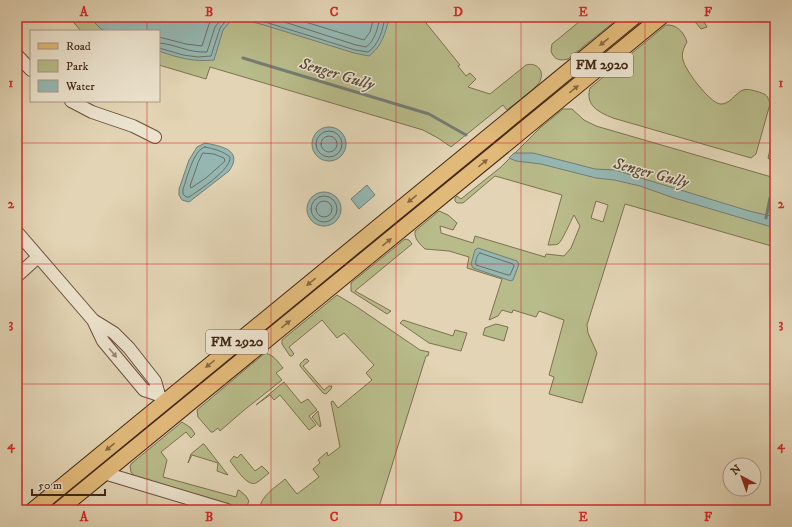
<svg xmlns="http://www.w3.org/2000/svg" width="792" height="527" font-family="'IM FELL DW Pica',serif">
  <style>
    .green { fill: #b8bb8a; stroke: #7e7150; fill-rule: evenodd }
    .water { fill: #95b7b2; stroke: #747d73 }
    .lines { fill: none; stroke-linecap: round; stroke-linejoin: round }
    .shore { stroke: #6c6f64; stroke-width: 1 }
    .stream { stroke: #747d73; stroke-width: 3 }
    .minor-casing { stroke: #6b523d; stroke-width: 14 }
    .major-casing { stroke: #432715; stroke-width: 17 }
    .minor { stroke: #ece3ce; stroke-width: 12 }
    .major { stroke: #e1ba7a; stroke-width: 15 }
    .oneway { fill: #8a6942 }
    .oneway2 { fill: #988572 }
    .grid { fill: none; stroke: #d62828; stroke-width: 1; stroke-opacity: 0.55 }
    .labels { text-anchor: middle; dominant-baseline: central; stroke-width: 3; stroke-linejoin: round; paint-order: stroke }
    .shield { fill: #ece3ce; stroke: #765f4c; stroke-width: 1 }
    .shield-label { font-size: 14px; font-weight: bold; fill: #432715 }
    .water-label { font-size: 16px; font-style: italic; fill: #584b3c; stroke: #ece3ce }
    .neatline { fill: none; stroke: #d62828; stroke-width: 1.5 }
    .grid-label { font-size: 13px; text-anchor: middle; font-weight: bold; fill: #d62828 }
  </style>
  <rect width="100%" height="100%" fill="#e2d4b4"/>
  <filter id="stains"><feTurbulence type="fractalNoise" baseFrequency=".005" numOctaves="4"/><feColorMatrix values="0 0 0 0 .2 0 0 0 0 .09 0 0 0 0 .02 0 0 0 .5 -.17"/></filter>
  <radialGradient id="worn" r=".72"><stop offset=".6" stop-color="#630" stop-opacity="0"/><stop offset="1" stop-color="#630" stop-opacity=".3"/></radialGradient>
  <path class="green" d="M69 17H423L422 18 460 65 458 66 466 76 470 73 476 79 468 87 490 94 526 65C536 62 545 70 540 81 537 88 514 104 507 110L503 105 451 147 438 138 423 130 210 67 206 79 159 65V31H81Z
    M585 17H620L568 59C560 61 554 60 551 51L552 44Z
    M691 17H706L703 20 707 27 701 29Z
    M666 25C676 24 684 32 687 42 684 47 681 54 683 60 685 70 709 102 720 104 730 105 735 93 743 90 747 88 760 92 764 94 768 96 769 100 770 104L756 154 751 158 613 118C598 112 585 105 590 88Z
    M563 109H572L584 120 596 126 775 178V247L625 204 587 325 588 333 597 353 582 403 549 394 554 377 549 375 564 320 539 311 536 317 513 310 512 313 502 310 498 316 489 320 502 279 467 268 469 257 449 251 425 249C420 244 414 239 415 231L439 211 448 215 457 223 453 230 440 226 441 233 473 243 475 236 545 257 546 254 564 256 571 248 580 226 574 215C571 220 562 242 558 244 555 245 551 245 548 245L562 195 495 176 463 203H457L455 201V198L457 196 461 199 501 167 540 128ZM596 201 608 205 603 222 591 218Z
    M775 130V163L772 162 768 158Z
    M405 239 409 240 412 244 355 291 391 311 387 314 351 291V283Z
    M337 295 357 307 420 350 429 352 428 356H426L378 510H260C259 497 276 487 285 479L297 494 319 477 313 469 320 463 318 460 327 452 328 456 340 447 331 402 333 401 338 408 372 380 366 373 374 365 344 333 337 338 322 320 289 347 294 354 292 356H290L282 344V340Z
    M403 320 453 336 455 330 467 333 461 351 429 343 400 323Z
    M496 324 508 327 504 341 483 335 485 328Z
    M265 353C274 355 278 362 283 368L276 373 282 380 243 411 220 431 218 428 213 432H211L198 417 197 410Z
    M305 359H307L309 361 303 366 324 390 329 386H332L331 389 326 394 323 393 300 366V364Z
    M284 382 301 403 308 399 317 410 309 416 316 425 309 430 280 395 274 400 270 395 256 405Z
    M318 411 321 426 320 427 312 417Z
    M182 422 191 428 195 434 191 438 186 432 161 452 167 460 163 477 236 497 238 490H239L246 496 249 501 247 506 244 510 135 477 131 472 130 466 132 463Z
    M203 444H204L228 475 217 471 218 463 192 455 188 463 191 454Z
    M241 454 255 471 262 466 269 473C265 476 260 481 256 483 247 487 235 467 230 461L234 456 237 458Z"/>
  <path class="water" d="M89 17H388L389 19C385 34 382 46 369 56L354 53 264 25 234 17 223 30 214 60C193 62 179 58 159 51V31H107L101 29Z
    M312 144a17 17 0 1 1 34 0a17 17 0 1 1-34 0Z
    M205 143C221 146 244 150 229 171L189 202 182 200 179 195V189L189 160 197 147Z
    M514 153H533L595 169 615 170 749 211 775 217V228L674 198 640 186 614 180 596 178 541 164 516 161 509 158Z
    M367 185 375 195 359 209 351 199Z
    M307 209a17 17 0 1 1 34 0a17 17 0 1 1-34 0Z
    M478 248 517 261 519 264 513 280 511 281 473 268 471 264 475 250Z"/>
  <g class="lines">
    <path class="shore" d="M249 17 355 50 368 52C379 45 383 29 385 17
      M269 17 356 45 366 47C375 41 378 27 380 17
      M289 17 364 40 370 32 374 17
      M159 37 186 44 202 46 209 24 215 17
      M159 43C176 44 187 53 207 52L215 27 223 17
      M159 48 183 55 198 57 211 56 220 28 229 17
      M316 144a13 13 0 1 1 26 0a13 13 0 1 1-26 0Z
      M321 144a8 8 0 1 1 16 0a8 8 0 1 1-16 0Z
      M205 147C214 149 223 151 230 157 231 170 199 190 189 197H186L183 194V189C187 179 193 150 205 147Z
      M203 153 214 154 224 158 225 161 206 178 191 188 190 186 198 163Z
      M311 209a13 13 0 1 1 26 0a13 13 0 1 1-26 0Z
      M316 209a8 8 0 1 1 16 0a8 8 0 1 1-16 0Z
      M480 253 513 264 514 266 510 275H508L476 265C475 262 477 254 480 253Z"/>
    <path class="stream" d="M243 58 429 114 466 135
      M766 218 770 198"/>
    <defs>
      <path id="minor" d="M17 55 31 70
        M71 101 92 112 133 126 155 137
        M17 232 93 320 114 333 129 348 155 381 159 395
        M17 276 38 257
        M93 320 103 341 144 390 159 395 163 399
        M104 473 227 510"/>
      <path id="major" d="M33 510 634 17
        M59 510 661 17"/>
    </defs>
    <use href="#minor" class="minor-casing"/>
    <use href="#major" class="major-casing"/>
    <use href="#minor" class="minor"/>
    <use href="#major" class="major"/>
  </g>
  <defs><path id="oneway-solid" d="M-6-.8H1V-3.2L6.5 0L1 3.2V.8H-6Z"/></defs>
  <g class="oneway">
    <use href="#oneway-solid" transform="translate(604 42) rotate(141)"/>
    <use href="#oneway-solid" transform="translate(574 89) rotate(-39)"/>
    <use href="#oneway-solid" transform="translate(483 163) rotate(-39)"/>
    <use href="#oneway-solid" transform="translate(412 199) rotate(141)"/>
    <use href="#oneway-solid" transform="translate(387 242) rotate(-39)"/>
    <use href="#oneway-solid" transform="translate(311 282) rotate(141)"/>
    <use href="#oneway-solid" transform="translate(286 324) rotate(-39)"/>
    <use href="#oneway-solid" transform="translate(210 364) rotate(141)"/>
    <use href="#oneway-solid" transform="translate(110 447) rotate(141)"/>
  </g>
  <use class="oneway2" href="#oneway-solid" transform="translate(113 353) rotate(50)"/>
  <path class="grid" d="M147 17V31M271 17V510M396 17V510M521 17V510M645 17V510M147 101V510M17 143H775M17 264H775M17 384H775"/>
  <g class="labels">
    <g class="shield">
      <rect x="571" y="53" width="62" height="24" rx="3"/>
      <rect x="206" y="330" width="62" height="24" rx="3"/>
    </g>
    <g class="shield-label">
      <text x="602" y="65">FM 2920</text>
      <text x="237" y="342">FM 2920</text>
    </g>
    <g class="water-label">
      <text transform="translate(337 74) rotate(17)">Senger Gully</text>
      <text transform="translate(651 173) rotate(15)">Senger Gully</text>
    </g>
  </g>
  <rect width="792" height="527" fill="none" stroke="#e2d4b4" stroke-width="44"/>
  <rect x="30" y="30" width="130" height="72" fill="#ece3ce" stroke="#a89884"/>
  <rect x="38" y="43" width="20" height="6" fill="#e1ba7a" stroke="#a89884"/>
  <text x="66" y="50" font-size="12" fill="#432715">Road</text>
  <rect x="38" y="60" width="20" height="12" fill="#b8bb8a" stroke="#a89884"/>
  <text x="66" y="70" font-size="12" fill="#432715">Park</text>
  <rect x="38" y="80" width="20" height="12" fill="#95b7b2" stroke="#a89884"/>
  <text x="66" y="90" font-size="12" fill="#432715">Water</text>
  <g transform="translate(742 477) rotate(319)"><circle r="19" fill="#ece3ce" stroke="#a89884"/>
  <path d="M0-3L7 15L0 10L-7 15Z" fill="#8f2418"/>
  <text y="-6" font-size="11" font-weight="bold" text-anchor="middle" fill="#432715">N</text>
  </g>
  <path d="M32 489v6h73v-6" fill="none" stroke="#432715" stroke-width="2"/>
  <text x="38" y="489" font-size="12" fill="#432715" stroke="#ece3ce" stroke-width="3" paint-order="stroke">50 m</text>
  <rect x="22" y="22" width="748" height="483" class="neatline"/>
  <g class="grid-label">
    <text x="84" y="16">A</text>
    <text x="209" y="16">B</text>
    <text x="334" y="16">C</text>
    <text x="458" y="16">D</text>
    <text x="583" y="16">E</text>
    <text x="708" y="16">F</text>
    <text x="11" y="87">1</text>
    <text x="781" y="87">1</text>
    <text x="11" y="208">2</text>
    <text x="781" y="208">2</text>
    <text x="11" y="328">3</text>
    <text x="781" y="328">3</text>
    <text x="11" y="449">4</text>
    <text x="781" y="449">4</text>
    <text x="84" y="521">A</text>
    <text x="209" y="521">B</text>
    <text x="334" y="521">C</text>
    <text x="458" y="521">D</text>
    <text x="583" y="521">E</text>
    <text x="708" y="521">F</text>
  </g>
  <rect width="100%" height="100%" filter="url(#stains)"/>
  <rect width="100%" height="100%" fill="url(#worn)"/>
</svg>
